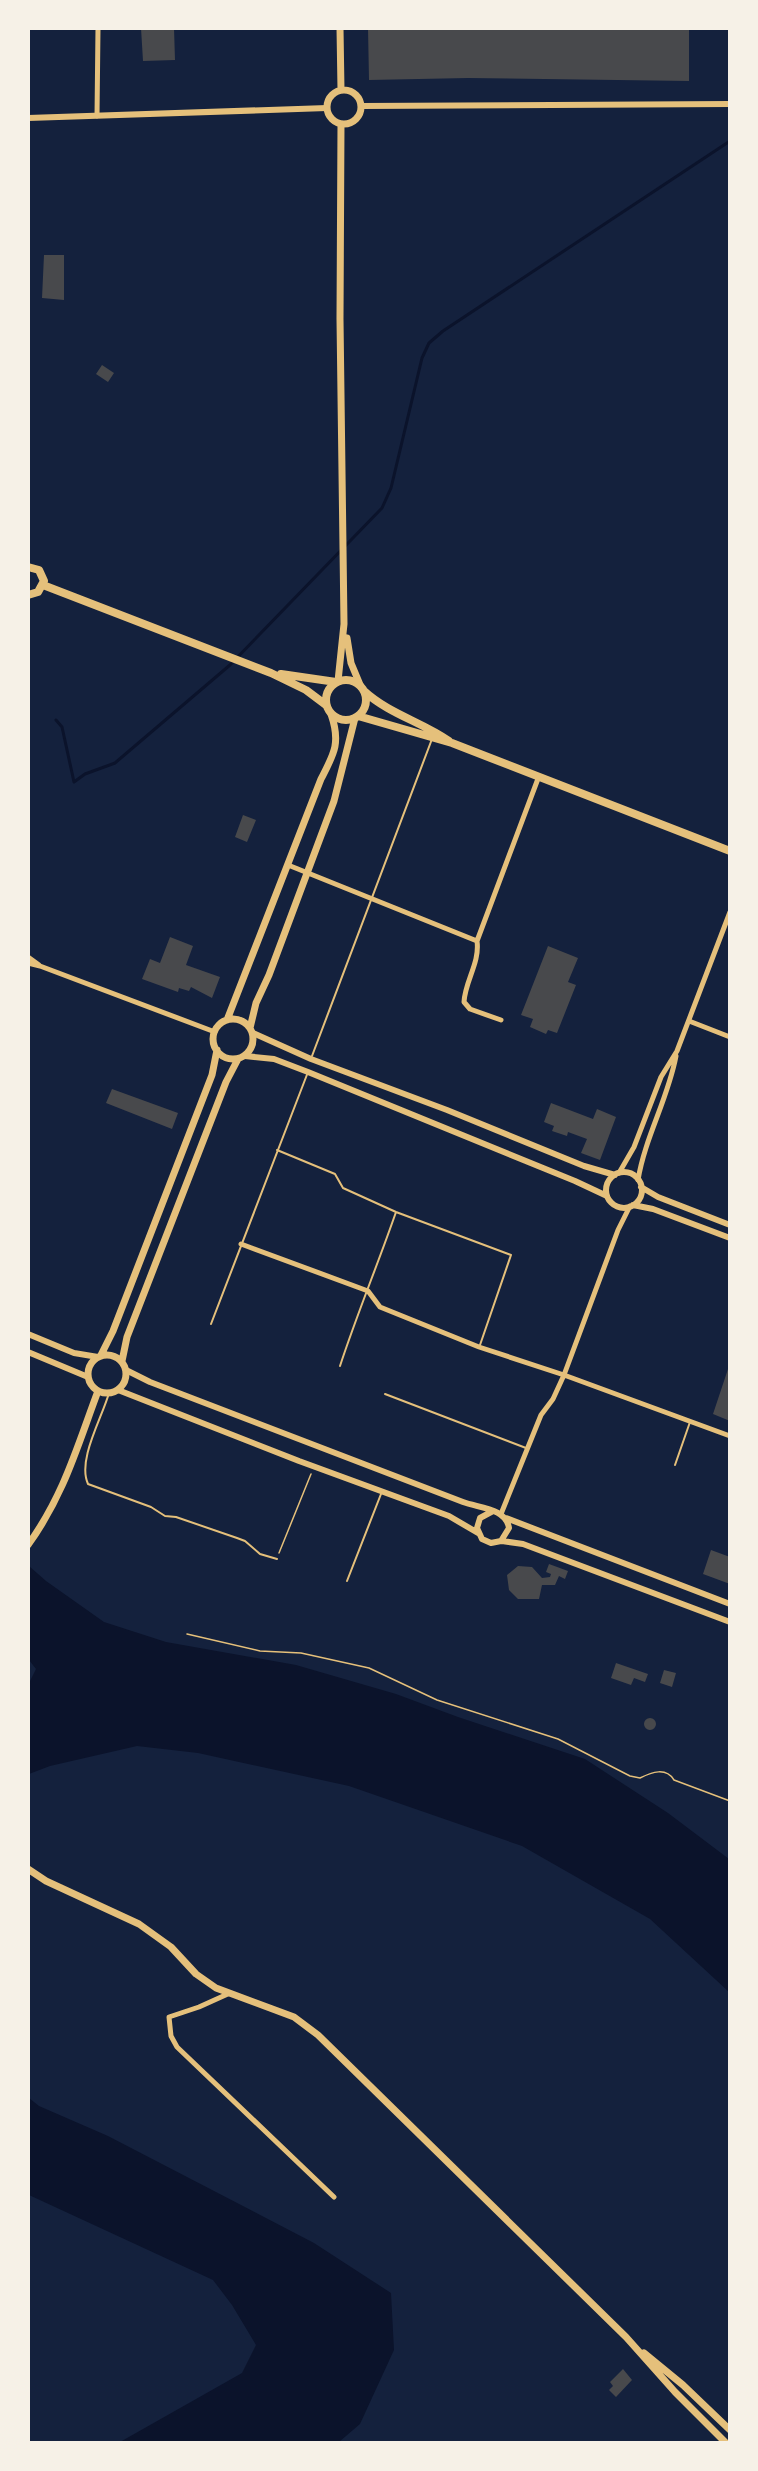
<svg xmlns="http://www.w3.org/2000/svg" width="758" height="2471" font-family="Quicksand,sans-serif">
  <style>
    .water { fill: #0b132b }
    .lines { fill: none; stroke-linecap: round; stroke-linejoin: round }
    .stream { stroke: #0b132b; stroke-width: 3 }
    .building { fill: #48494c }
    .path { stroke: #e5c07b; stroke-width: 1.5 }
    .service { stroke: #e5c07b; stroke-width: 2 }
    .minor { stroke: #e5c07b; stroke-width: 5 }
    .tertiary { stroke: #e5c07b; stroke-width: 6 }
    .secondary { stroke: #e5c07b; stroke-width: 7 }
    .primary { stroke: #e5c07b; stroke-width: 8 }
  </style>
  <rect width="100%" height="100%" fill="#14213d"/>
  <path class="water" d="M29 1566 46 1581 104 1622 166 1642 296 1665 396 1694 458 1717 585 1759 668 1813 729 1859V1992L650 1919 522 1846 349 1786 198 1753 137 1746 50 1766 29 1774V1683L36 1669 29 1660Z
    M29 2098 39 2106 108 2136 314 2243 391 2293 394 2350 360 2424 339 2442H120L242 2373 256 2345 232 2305 213 2280 29 2195Z"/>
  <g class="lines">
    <path class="stream" d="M56 720 62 727 74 782 85 774 115 763 230 665 382 508 391 488 422 358 429 343 443 331 730 141"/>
  </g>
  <path class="building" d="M141 28H174L175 60 143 61Z
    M368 28H689V81L468 78 369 80Z
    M44 255H64V300L42 298Z
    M102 365 114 373 108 382 96 374Z
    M243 815 256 820 247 842 235 837Z
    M170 937 193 946 186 965 220 977 212 998 191 987 189 991 179 988 178 992 142 979 150 959 160 963Z
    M548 946 578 958 568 982 576 985 557 1033 548 1030 546 1034 530 1027 533 1019 521 1015Z
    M112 1089 178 1113 172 1129 106 1103Z
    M551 1103 593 1119 597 1109 616 1117 600 1160 581 1153 587 1139 568 1132 567 1136 552 1131 554 1126 544 1122Z
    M729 1366H730V1421L713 1414Z
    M711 1550 730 1557V1584L703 1574Z
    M549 1564 568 1571 565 1579 559 1576 555 1585H542L539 1599H518L509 1590 507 1575 518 1566 532 1567 542 1578 550 1577 551 1574 546 1572Z
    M616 1663 648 1674 645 1682 634 1678 631 1685 611 1678Z
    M664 1670 676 1673 672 1687 660 1683Z
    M644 1724a6 6 0 1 1 12 0a6 6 0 1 1-12 0Z
    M623 2369 632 2380 616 2397 609 2390 613 2386 610 2382Z"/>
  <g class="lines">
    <path class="path" d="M279 1553 311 1474
      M187 1634 260 1651 301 1653 369 1668 437 1700 558 1739 630 1776 640 1778C652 1772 666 1767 674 1780L730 1801"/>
    <path class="service" d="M312 1056 432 739
      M277 1150 335 1174 343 1188 396 1212 511 1255 480 1345
      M211 1324 308 1072
      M340 1366C357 1314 378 1264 396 1212
      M109 1393C102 1418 77 1460 88 1484L151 1507 165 1516 176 1517 237 1538 245 1541 260 1554 277 1559
      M385 1394 526 1448
      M675 1465 690 1422
      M347 1581 381 1494"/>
    <path class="minor" d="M97 116 98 28
      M288 865 477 941C480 963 465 981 464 1002L470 1009 501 1020
      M477 941 539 776
      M28 957 39 965
      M28 963 40 966 215 1032
      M689 1021 730 1037
      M619 1173 634 1147 661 1077 677 1051 730 912
      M638 1180C645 1137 668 1099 676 1056
      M241 1244 368 1291 380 1307 479 1347 564 1375 730 1436
      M501 1514 541 1415 553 1399 564 1375 618 1230 630 1206
      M230 1993 199 2007 169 2017 171 2036 177 2047 334 2197"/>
    <path class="tertiary" d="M361 106 730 104
      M28 118 327 108
      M253 1033 311 1059 447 1110 584 1166 615 1175
      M245 1056 274 1059 308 1072 575 1181 607 1196
      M606 1190a18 18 0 1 1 36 0a18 18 0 1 1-36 0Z
      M641 1187 658 1197 730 1225
      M633 1205 653 1209 730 1238
      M28 1334 74 1353 98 1357
      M28 1352 88 1377
      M126 1370 150 1382 463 1502C479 1508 506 1508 509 1528L501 1541 491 1543 482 1539 477 1528 480 1518 493 1511
      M118 1390 299 1461 449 1516 478 1533
      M506 1518 730 1604
      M502 1541 523 1544 730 1622"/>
    <path class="secondary" d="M340 28 341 90
      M327 107a17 17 0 1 1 34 0a17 17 0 1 1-34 0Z
      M347 638 351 663 361 687
      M338 681 344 624 340 319 341 124
      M213 1039a20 20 0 1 1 40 0a20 20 0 1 1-40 0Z
      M227 1020 321 779C334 754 341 743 331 714
      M250 1028 256 1003 269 975 334 801 355 718
      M88 1374a19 19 0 1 1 38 0a19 19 0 1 1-38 0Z
      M101 1355 113 1331 212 1075 217 1050
      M122 1361 127 1337 226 1082 238 1059
      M28 1545C64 1495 77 1447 98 1391
      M28 1869 46 1881 139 1924 171 1947 196 1974 216 1988 294 2017 318 2035 626 2337 675 2392 725 2442
      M644 2353 683 2385 730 2430"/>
    <path class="primary" d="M28 567 39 570 44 581 38 592 28 595
      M43 585 271 673 306 690 326 705
      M281 674 336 682
      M326 700a20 20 0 1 1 40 0a20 20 0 1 1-40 0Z
      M364 691C389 714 422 722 449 741
      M358 716 452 743 730 851"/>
  </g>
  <rect width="758" height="2471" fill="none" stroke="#f6f1e7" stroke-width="60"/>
</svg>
